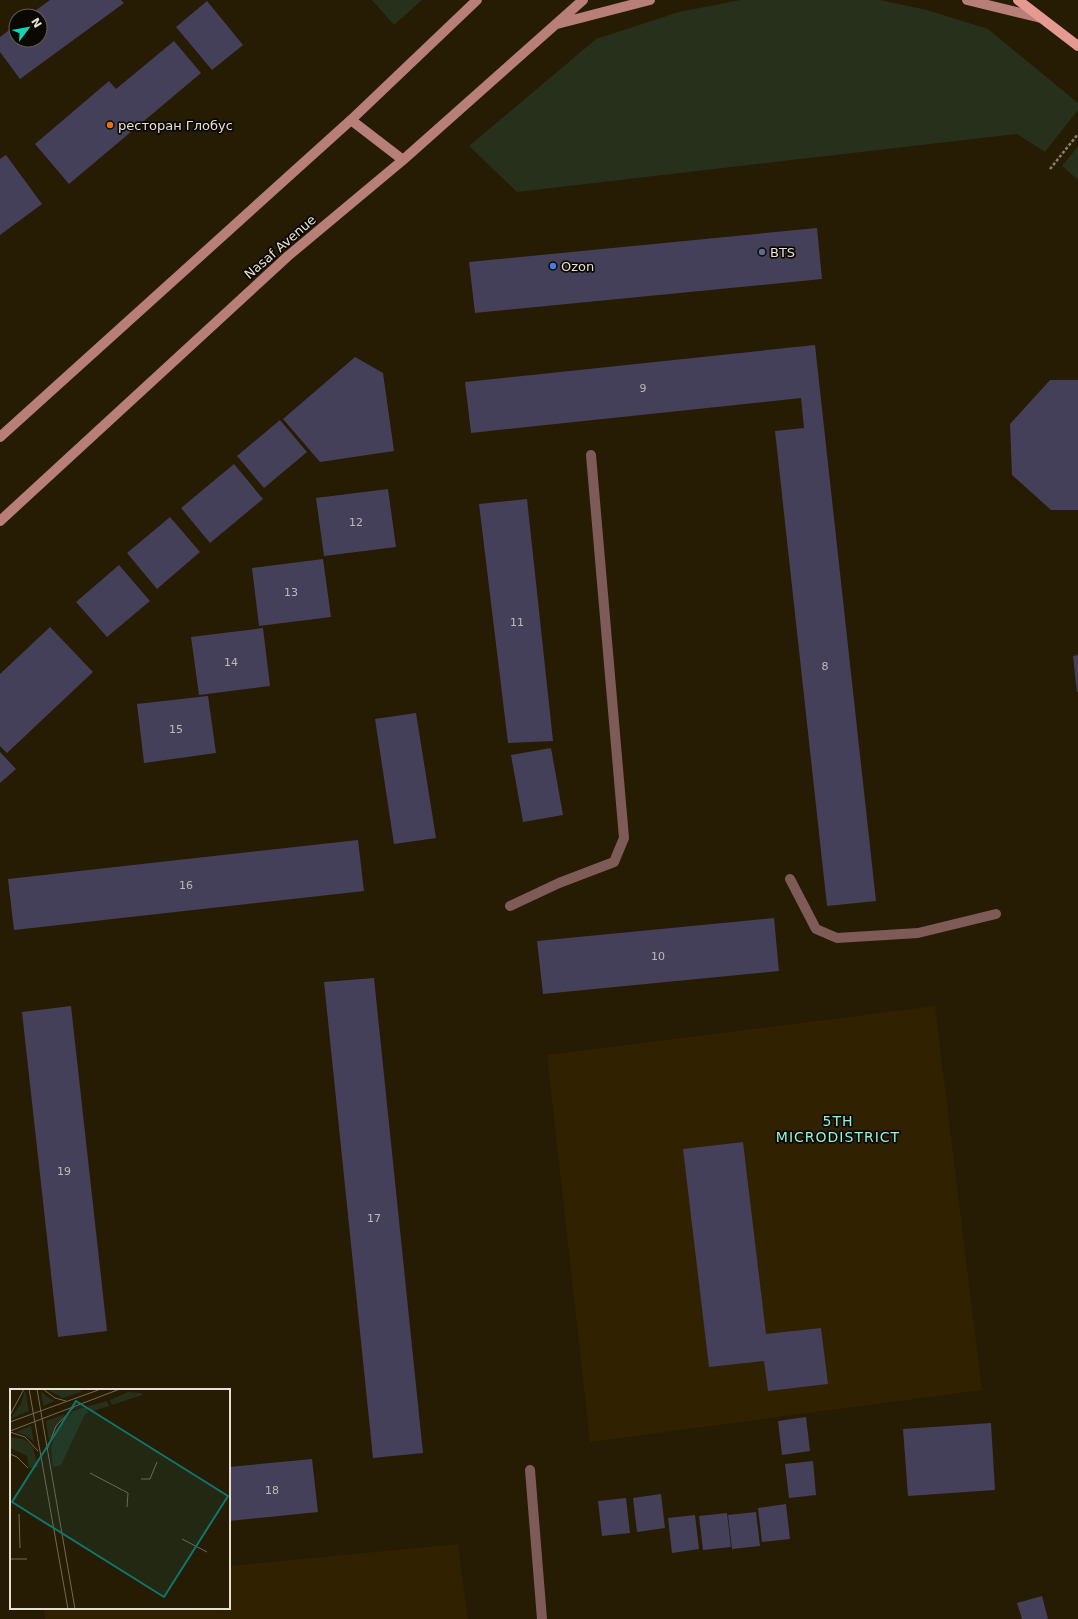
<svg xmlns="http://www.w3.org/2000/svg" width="1078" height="1619" font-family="'DejaVu Sans',sans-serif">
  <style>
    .built { fill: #302100 }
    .green { fill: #26301b }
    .building { fill: #444059 }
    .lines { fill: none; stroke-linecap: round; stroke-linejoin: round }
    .path { stroke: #897f6c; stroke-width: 2.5; stroke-dasharray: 3 2; stroke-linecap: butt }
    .lane { stroke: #7f5b57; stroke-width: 10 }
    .secondary { stroke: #b87e78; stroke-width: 10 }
    .primary { stroke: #e49991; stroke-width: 10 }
    .food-dot { fill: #e8710a; stroke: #0b0701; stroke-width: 1.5 }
    .service-dot { fill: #5c6f8a; stroke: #0b0701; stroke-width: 1.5 }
    .shop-dot { fill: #3f7fe0; stroke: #0b0701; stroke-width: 1.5 }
    .labels { text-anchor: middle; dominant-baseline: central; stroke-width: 3.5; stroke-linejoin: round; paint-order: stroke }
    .number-label { font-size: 11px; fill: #bfb8b3 }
    .poi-label { font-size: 13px; fill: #e8e0d1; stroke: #0b0701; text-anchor: start }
    .street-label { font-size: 13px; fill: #e8e0d1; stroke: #0b0701 }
    .neighbourhood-label { font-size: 14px; letter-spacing: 1px; fill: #91f4db; stroke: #0b0701 }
    .inset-road { fill: none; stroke: #746a55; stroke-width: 1 }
    .view { fill: #0f766e; fill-opacity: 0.15; stroke: #0f766e; stroke-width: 2 }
    .inset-edge { fill: none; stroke: #e8e0d1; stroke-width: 2 }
  </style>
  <rect width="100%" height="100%" fill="#261b03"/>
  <path class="built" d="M935 1006 982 1390 590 1442 547 1055Z
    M458 1544 468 1619H45L44 1608H229V1566Z"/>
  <path class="green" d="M372 0H422L394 25Z
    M740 0H880L927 10 988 29 1078 103V110L1045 152 1017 134 517 192 469 146 596 39 679 12Z
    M1078 146V180L1062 166Z"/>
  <path class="building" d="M50 0H121L124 3 20 79 0 52V37L16 25V40H40V16H28Z
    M207 1 243 45 212 70 176 27Z
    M174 41 201 73 69 184 35 144 109 81 116 89Z
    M6 155 42 204 0 235V159Z
    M817 228 822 279 475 313 469 262Z
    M815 345 876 901 827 906 775 431 804 428 801 398 471 433 465 382Z
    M355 357 383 373 394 451 320 462 283 419Z
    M1050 380H1078V510H1051L1012 475 1010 424Z
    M280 420 307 452 264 488 237 456Z
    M234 464 263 499 210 543 181 508Z
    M388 489 396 547 324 556 316 498Z
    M527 499 553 741 508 743 479 504Z
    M170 517 200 552 157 589 127 553Z
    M323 559 331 617 259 626 252 568Z
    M119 565 150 601 107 637 76 602Z
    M50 627 93 672 7 753 0 746V674Z
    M263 628 270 686 199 695 191 637Z
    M1078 655V692H1077L1073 656Z
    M208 696 216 753 144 763 137 704Z
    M416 713 436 838 394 844 375 719Z
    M551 748 563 815 523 822 511 755Z
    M0 752 16 769 0 783Z
    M358 840 364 891 14 930 8 879Z
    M774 918 779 971 543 994 537 941Z
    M374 978 423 1453 373 1458 324 982Z
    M71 1006 107 1331 58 1337 22 1012Z
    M743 1142 766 1334 821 1328 828 1384 768 1391 764 1361 709 1367 683 1149Z
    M806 1417 810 1451 782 1455 778 1421Z
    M991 1423 995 1490 908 1496 903 1429Z
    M312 1459 318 1512 229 1521V1467Z
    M813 1461 816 1495 789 1498 785 1464Z
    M661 1494 665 1528 637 1532 633 1498Z
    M626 1498 630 1533 602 1536 598 1501Z
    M786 1504 790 1539 762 1542 758 1508Z
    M756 1512 760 1546 732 1549 728 1515Z
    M727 1513 731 1547 703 1550 699 1516Z
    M695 1515 699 1549 672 1553 668 1518Z
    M1042 1596 1048 1619H1022L1017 1603Z"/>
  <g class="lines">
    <path class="path" d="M1050 169 1078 134"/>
    <path class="lane" d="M790 879 816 929 837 938 918 933 996 914
      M510 906 559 883 614 862 624 838 591 455
      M530 1470 542 1619"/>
    <path class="secondary" d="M967 0 1041 18
      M557 24 650 0
      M351 120 403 160
      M0 437 351 120 477 0
      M0 521 288 256 403 160 583 0"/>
    <path class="primary" d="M1018 0 1078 46"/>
  </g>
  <circle class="food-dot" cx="110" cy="125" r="4"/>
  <circle class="service-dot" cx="762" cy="252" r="4"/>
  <circle class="shop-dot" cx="553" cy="266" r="4"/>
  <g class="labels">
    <g class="number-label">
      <text x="643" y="388">9</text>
      <text x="356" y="522">12</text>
      <text x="291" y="592">13</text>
      <text x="517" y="622">11</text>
      <text x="231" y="662">14</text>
      <text x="825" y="666">8</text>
      <text x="176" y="729">15</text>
      <text x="186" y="885">16</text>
      <text x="658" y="956">10</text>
      <text x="64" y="1171">19</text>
      <text x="374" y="1218">17</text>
      <text x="272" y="1490">18</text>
    </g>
    <g class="poi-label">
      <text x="118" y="125">ресторан Глобус</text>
      <text x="770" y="252">BTS</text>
      <text x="561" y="266">Ozon</text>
    </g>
    <g class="street-label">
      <text transform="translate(280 247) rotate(-41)">Nasaf Avenue</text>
    </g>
    <g class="neighbourhood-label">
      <text x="838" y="1121">5TH<tspan x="838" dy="16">MICRODISTRICT</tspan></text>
    </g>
  </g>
  <g transform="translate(10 1389)">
    <rect width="220" height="220" fill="#261b03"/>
    <path d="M36 0H70L71 3 53 9ZM15 1 19 22 0 30 11 15ZM31 2 37 8 45 12 33 17ZM118 3 132 4V6L102 16 100 11ZM97 12 99 17 80 23 78 17ZM76 18 78 24 75 25 51 76 43 78 41 59 47 41 63 22ZM55 25 39 52 36 32ZM21 37 24 53 15 46 6 43ZM0 48 14 50 23 58 28 78 19 79 17 67 0 59Z" fill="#26301b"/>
    <path class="inset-road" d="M19 0 58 220M27 0 65 220M33 0 45 9 56 12M0 26 14 0M0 33 91 0M0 42 110 0M0 43 15 48 28 62M37 61 46 37 64 18M0 65 7 68 18 79M80 84 118 104 117 118M131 90H140L147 73M9 125 10 159M172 150 197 163M0 170H17"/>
    <path class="view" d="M66 12 218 107 154 208 2 113Z"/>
    <rect width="220" height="220" class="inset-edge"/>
  </g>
  <g transform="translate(28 28) rotate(58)"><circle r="19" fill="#0b0701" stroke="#635e54"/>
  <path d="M0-3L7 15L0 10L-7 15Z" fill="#14d5b3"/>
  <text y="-6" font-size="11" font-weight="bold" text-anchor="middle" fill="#e8e0d1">N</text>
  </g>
</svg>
